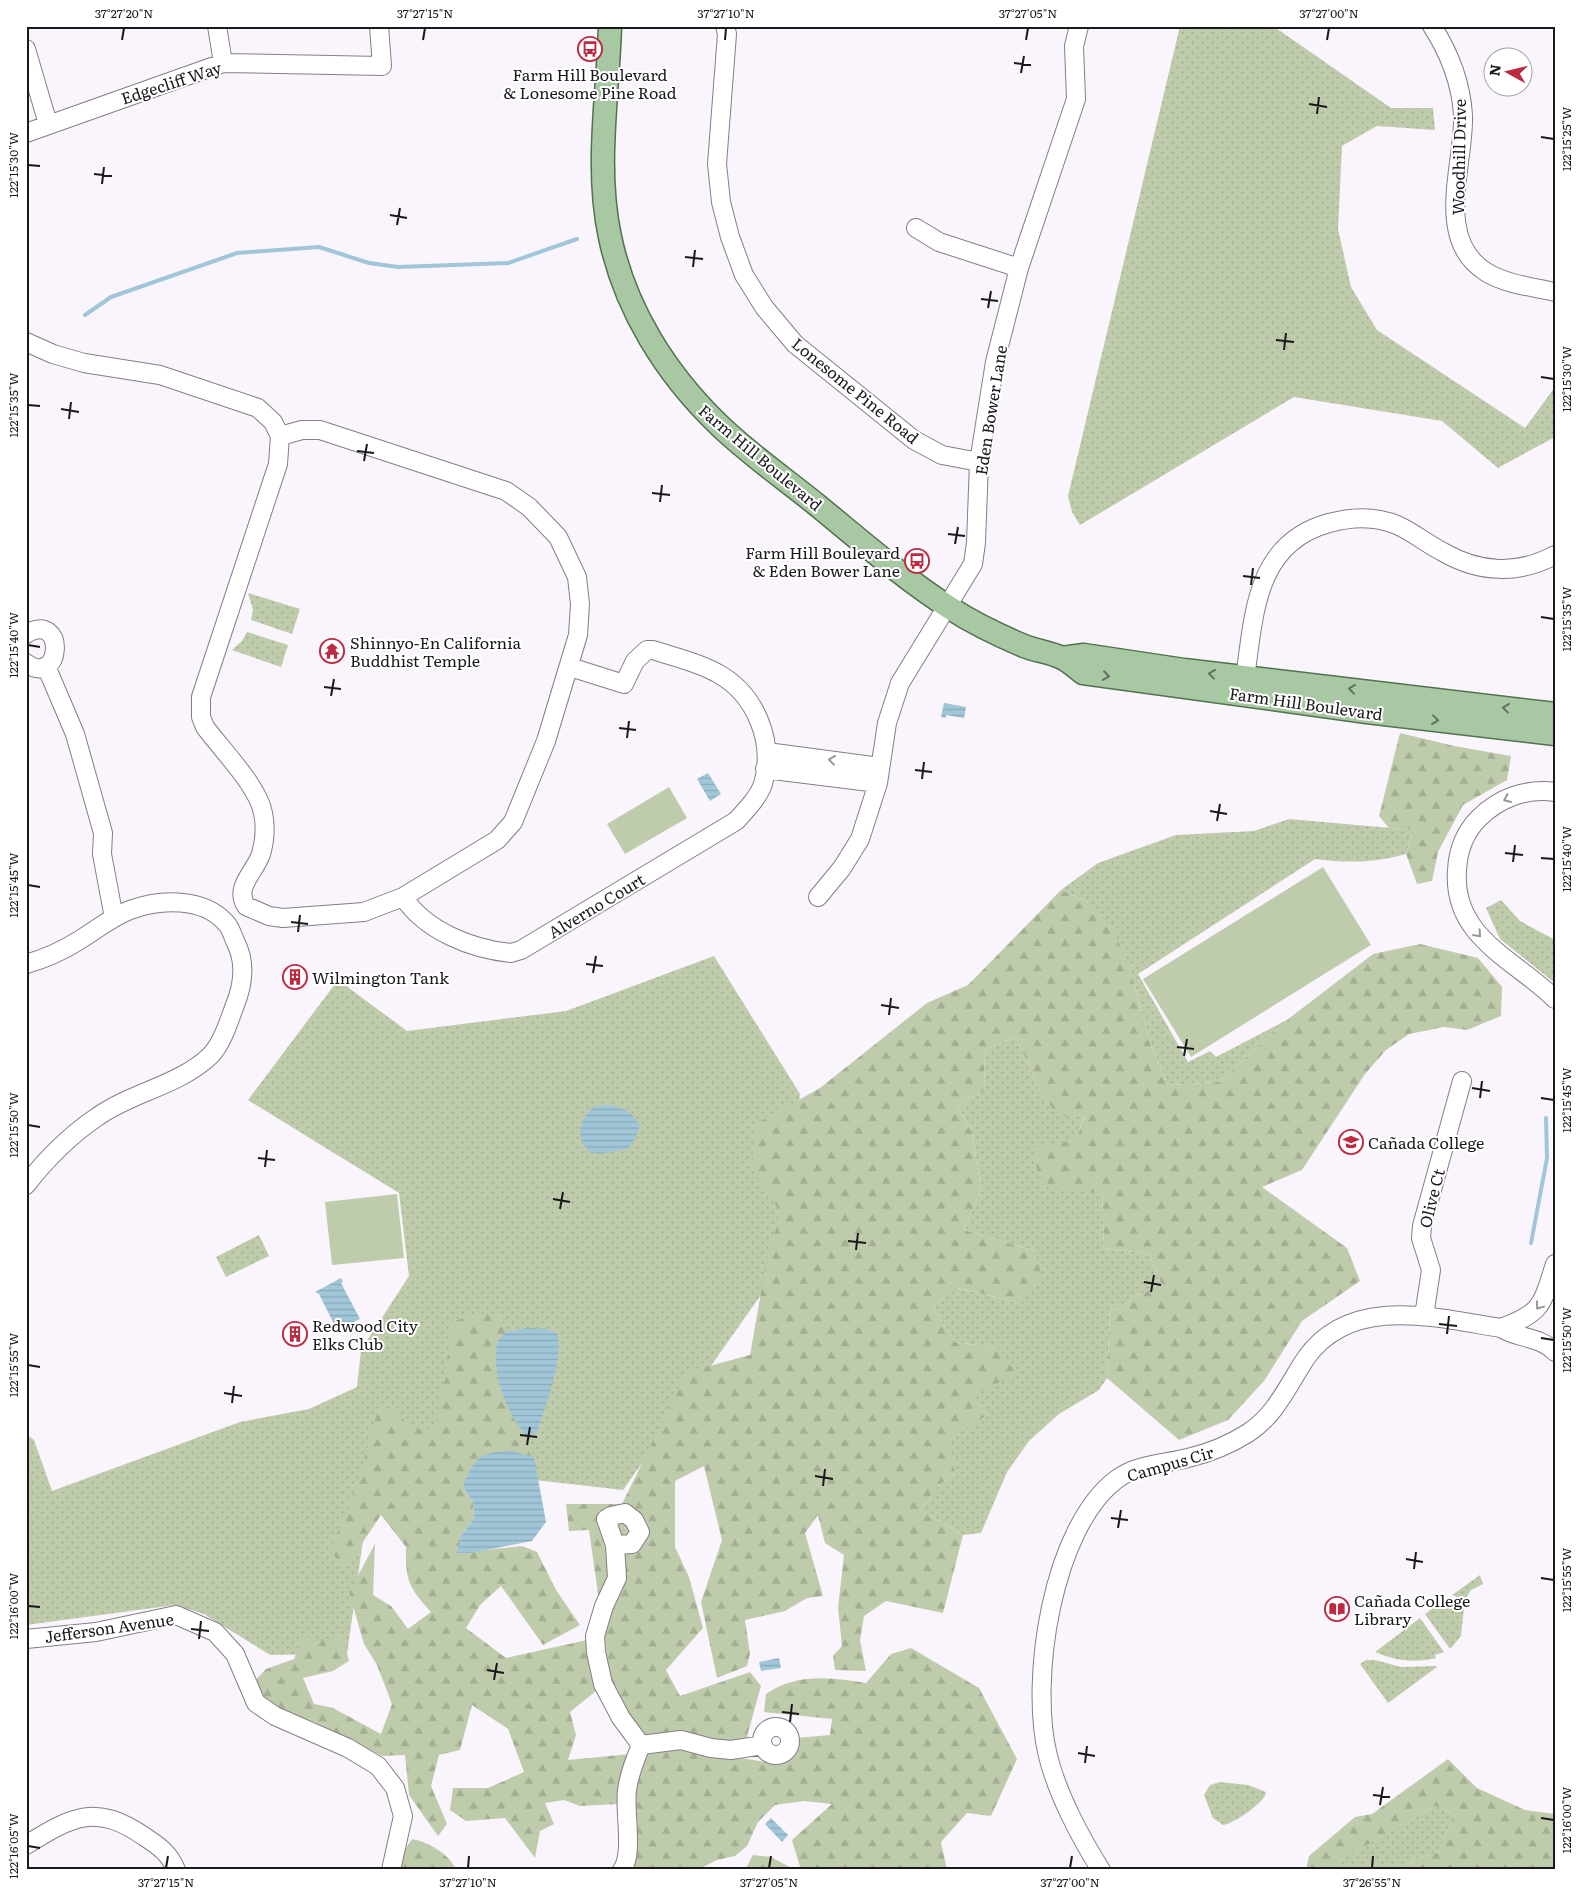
<svg xmlns="http://www.w3.org/2000/svg" width="1581" height="1896" font-family="Literata,serif">
  <style>
    .grass { fill: url(#grass-dots) }
    .forest { fill: url(#forest-firs) }
    .green { fill: #bfccab }
    .water { fill: url(#water-rules) }
    .lines { fill: none; stroke-linecap: round; stroke-linejoin: round }
    .stream { stroke: #a0c6d8; stroke-width: 4 }
    .minor-casing { stroke: #847e86; stroke-width: 20 }
    .major-casing { stroke: #51724c; stroke-width: 25 }
    .minor { stroke: #fff; stroke-width: 18 }
    .major { stroke: #a8c8a3; stroke-width: 22 }
    .oneway { stroke: #61705f }
    .oneway2 { stroke: #989798 }
    .ticks { fill: none; stroke: #1a181b; stroke-width: 2 }
    .labels { text-anchor: middle; dominant-baseline: central; stroke-width: 4; stroke-linejoin: round; paint-order: stroke }
    .poi-label { font-size: 16px; fill: #1a181b; stroke: #fff; text-anchor: start }
    .street-label { font-size: 16px; fill: #1a181b; stroke: #fff }
    .neatline { fill: none; stroke: #1a181b; stroke-width: 2 }
    .ticks-label { font-size: 12px; text-anchor: middle; fill: #1a181b }
  </style>
  <defs>
    <pattern id="grass-dots" width="8" height="8" patternUnits="userSpaceOnUse" patternTransform="scale(1.25)"><rect width="8" height="8" fill="#bfccab"/><path d="M2 2h.1M6 6h.1" fill="none" stroke="#a4ae93" stroke-width="1.8" stroke-linecap="round"/></pattern>
    <pattern id="forest-firs" width="22" height="20" patternUnits="userSpaceOnUse" patternTransform="scale(1.25)"><rect width="22" height="20" fill="#bfccab"/><path d="M5 1l3.5 6h-7zM16 11l3.5 6h-7z" fill="#a4ae93"/></pattern>
    <pattern id="water-rules" width="6" height="5" patternUnits="userSpaceOnUse" patternTransform="scale(1.25)"><rect width="6" height="5" fill="#a0c6d8"/><path d="M0 2.5h6" fill="none" stroke="#89a9b9"/></pattern>
  </defs>
  <rect width="100%" height="100%" fill="#faf4fd"/>
  <path class="grass" d="M1180 26H1273L1391 108H1433L1435 130 1377 126 1342 146 1338 229 1351 287 1377 330 1525 428 1555 387V437L1498 468 1442 421 1294 397 1080 525 1072 512 1068 496Z
    M248 593 300 609 292 634 251 620 253 610Z
    M247 632 288 645 281 667 232 650 242 641Z
    M1289 819 1413 830 1406 854C1375 863 1347 863 1315 859L1138 974 1188 1062 1210 1051 1216 1057 1287 1020 1219 1082 1168 1085 1151 1046 1131 971 1086 901 1061 890 1098 863 1176 835 1254 831Z
    M1501 900 1520 921 1555 940V983L1500 939 1486 908Z
    M714 956 800 1094 783 1264 623 1490 374 1462 347 1654 270 1655 204 1614 175 1605 26 1625V1434L34 1440 52 1491 240 1422 309 1409 357 1387 361 1350 409 1276 399 1193 248 1100 338 980 407 1031 566 1011Z
    M1016 1037 1041 1092 1084 1116 1076 1140 1102 1193 1104 1248 1149 1254 1161 1283 1110 1312 1107 1378 1099 1390 1059 1414 1029 1441 1007 1472 981 1533 963 1535 920 1510 939 1485 955 1474 949 1438 988 1415 968 1397 999 1348 955 1342 932 1307 957 1288 1016 1302 1035 1251 964 1230 981 1189 972 1132 957 1106 985 1090 984 1050Z
    M259 1235 269 1256 226 1277 216 1257Z
    M1480 1575 1483 1584 1471 1590 1465 1600 1452 1595Z
    M1448 1597 1464 1607 1461 1636 1450 1649 1425 1614Z
    M1420 1618 1444 1652 1435 1655 1436 1658C1415 1663 1395 1661 1375 1652Z
    M1366 1660H1375L1401 1667 1436 1666 1437 1667 1388 1703 1360 1664Z
    M1220 1782 1248 1785 1266 1792C1266 1802 1233 1824 1223 1825L1213 1818 1204 1795 1210 1785Z
    M1436 1806 1454 1814 1439 1852 1413 1860 1405 1870H1326L1327 1867Z"/>
  <path class="forest" d="M1400 733 1454 746 1511 756 1507 780 1463 805 1438 852 1432 881 1417 884 1406 854 1413 830 1389 828 1379 816Z
    M1061 890 1086 901 1114 931 1131 971 1151 1046 1168 1085 1219 1082 1287 1020 1373 954 1420 944 1478 958 1502 987 1501 1016 1467 1030 1444 1027 1409 1034 1386 1050 1365 1074 1302 1170 1262 1187 1347 1248 1360 1281 1302 1321 1264 1381 1228 1420 1179 1440 1107 1378 1110 1312 1161 1283 1149 1254 1104 1248 1102 1193 1041 1186 1032 1147 1076 1140 1084 1117 1057 1115 1041 1092 1016 1037 984 1050 985 1090 957 1106 972 1132 981 1189 964 1230 1035 1251 1043 1281 1016 1302 958 1288 932 1307 955 1342 999 1348 1017 1374 969 1397 988 1415 950 1438 955 1474 939 1485 920 1510 963 1535 943 1613 886 1601 864 1616 860 1640 866 1671 835 1670 833 1656 842 1646 838 1608 844 1555 825 1543 818 1515 805 1533 823 1596 807 1598 785 1611 745 1620 750 1654 747 1666 717 1678 701 1602 722 1540 704 1466 675 1481V1547L689 1577 703 1628 666 1670 680 1696 750 1672 761 1686 746 1740 716 1745 688 1732 665 1734 646 1739 611 1685 589 1530 569 1531 566 1504H622L687 1372 750 1355 767 1258 781 1213 751 1168 757 1123 820 1088 927 1003 968 985Z
    M479 1313 500 1316 506 1332 497 1343V1382L504 1393 516 1424 526 1435 534 1457 512 1451 463 1487 473 1502 474 1519 461 1536 458 1553 522 1546 537 1552 556 1590 580 1625 543 1645 501 1586 480 1605 466 1628 506 1658 587 1640 596 1691 570 1712 576 1735 568 1760 630 1754 618 1804 580 1806 564 1800 545 1803 554 1824 540 1831 535 1858 505 1818 466 1821 450 1810 453 1788H488L524 1772 508 1729 472 1705 460 1750 439 1755 431 1786 447 1824 438 1836 409 1795 405 1755 382 1756 315 1722 270 1707 251 1685 266 1669 294 1659 303 1637 326 1639 342 1636 349 1661 333 1671 303 1678 314 1704 333 1708 381 1734 392 1704 377 1665 364 1644 349 1592 375 1544 373 1595 391 1606 408 1629 431 1612C409 1588 405 1580 406 1547L381 1515 345 1569 330 1550 356 1488 378 1409 396 1412 412 1429H434L446 1375 452 1322Z
    M911 1648 979 1688 1017 1759 991 1816 967 1813 941 1842 947 1870H801L792 1840 832 1804 804 1801 775 1805 758 1822 747 1846 735 1856 717 1860 697 1870H631L632 1791 644 1752 680 1748 771 1763 796 1738 830 1735 832 1719 764 1712 766 1694C795 1673 833 1677 866 1683L891 1654Z
    M1448 1759 1477 1788 1525 1810 1555 1814V1870H1405L1413 1860 1439 1852 1454 1814 1436 1806 1328 1867 1326 1870H1306L1309 1856 1355 1817 1372 1814Z
    M412 1839C428 1842 450 1854 456 1870H399L402 1854Z
    M753 1855 771 1857 795 1870H745Z"/>
  <path class="green" d="M669 787 687 818 625 854 607 824Z
    M1323 867 1371 945 1191 1057 1143 979Z
    M397 1194 404 1258 332 1265 325 1202Z"/>
  <path class="water" d="M944 703 966 707 964 718 946 715V718L941 717Z
    M708 773 721 794 710 801 697 779Z
    M608 1105C625 1108 631 1111 640 1125L635 1139 628 1149 599 1154 589 1152C575 1134 579 1120 595 1106Z
    M341 1278 343 1282 341 1283 360 1319 337 1330 319 1294 315 1292Z
    M527 1328 547 1329 557 1333C565 1356 544 1409 537 1433L526 1435C507 1415 491 1372 497 1344 498 1340 503 1335 506 1332Z
    M512 1451 534 1457 546 1522 532 1541 471 1553H457L461 1536 474 1519 473 1502 463 1487C474 1457 480 1452 512 1451Z
    M779 1658 781 1668 761 1671 759 1662Z
    M771 1818 788 1835 782 1842 765 1824Z"/>
  <g class="lines">
    <path class="stream" d="M85 315 111 297 237 253 319 247 369 263 398 267 508 263 577 239
      M1531 1243 1547 1158 1546 1118"/>
    <defs>
      <path id="minor" d="M217 26 223 63
        M725 26 727 34 717 164 721 202 730 237 744 275 764 307 795 344 914 440 942 455 979 462
        M1432 26C1450 54 1461 82 1463 115 1465 163 1433 239 1486 272 1505 284 1533 287 1555 292
        M26 49 48 124
        M26 133 223 63 382 66 379 26
        M916 228 939 242 1019 268
        M26 342 53 354 84 363 160 375 258 408 273 422 280 436 278 464 201 697V717L205 727C222 750 258 786 263 813 266 827 265 840 261 854 255 872 234 887 246 906L269 916 283 918 364 912 403 897 497 840 513 822 546 741 578 635 580 604 577 577 558 537 529 507 506 491 320 430H302L280 436
        M26 634C67 610 62 689 26 663
        M46 666 75 734 103 833 102 854 114 918
        M1245 678C1254 615 1255 543 1329 523 1351 517 1376 516 1397 525 1413 532 1427 544 1443 552 1479 573 1518 575 1555 555
        M767 752 880 767
        M765 769 878 783
        M1555 792C1526 788 1499 798 1479 818 1465 832 1458 851 1457 870 1452 937 1514 959 1555 999
        M403 897C426 931 471 949 511 953L521 950 736 821C746 810 758 798 763 784 775 742 756 694 717 673 698 662 674 657 653 650H647L635 661 624 684 570 667
        M818 897 842 868 860 839 878 783 887 723 900 683 973 564 976 543 979 462 995 362 1019 268 1076 99 1074 46 1079 26
        M26 964C44 959 62 951 78 941 95 931 111 917 130 910 160 899 203 897 226 923 231 928 233 937 236 943 246 963 243 985 235 1005 229 1021 222 1044 210 1056 178 1086 132 1092 97 1117 69 1136 47 1158 26 1185
        M1424 1316 1431 1270 1421 1238 1422 1226 1462 1081
        M1501 1328C1543 1313 1542 1304 1555 1264
        M615 1545 632 1544 640 1532 634 1520 625 1513 611 1516 606 1519 615 1545 617 1578 604 1606 595 1636 596 1652 603 1684 621 1718 641 1745
        M26 1639 96 1632 176 1615 215 1632 235 1654 256 1703 275 1716 348 1748 378 1766 395 1788 403 1816 391 1870
        M762 1741a14 14 0 1 1 28 0a14 14 0 1 1-28 0Z
        M26 1845C73 1816 96 1803 145 1837 159 1846 170 1854 176 1870
        M622 1870C634 1854 624 1810 627 1790 629 1774 635 1760 641 1745L681 1740 711 1748 731 1750 763 1745
        M1101 1870C1080 1837 1057 1793 1048 1756 1029 1681 1052 1527 1117 1479 1138 1464 1164 1464 1188 1458 1209 1453 1229 1445 1248 1433 1276 1415 1288 1385 1306 1358 1351 1294 1437 1318 1501 1328 1518 1339 1540 1336 1555 1352"/>
      <path id="major" d="M610 26C608 96 595 168 610 237 625 309 666 374 719 425 749 454 785 479 817 505 860 540 903 578 950 608 973 623 998 635 1024 646 1036 651 1050 652 1062 658 1069 661 1076 668 1083 673L1367 712 1555 734
        M1062 658 1084 655 1184 670 1555 714"/>
    </defs>
    <use href="#minor" class="minor-casing"/>
    <use href="#major" class="major-casing"/>
    <use href="#minor" class="minor"/>
    <use href="#major" class="major"/>
  </g>
  <defs><path id="oneway-chevron" d="M-2-3.5L2.5 0L-2 3.5" fill="none" stroke-width="1.6" stroke-linecap="round" stroke-linejoin="round" transform="scale(1.25)"/></defs>
  <g class="oneway">
    <use href="#oneway-chevron" transform="translate(1212 674) rotate(-173)"/>
    <use href="#oneway-chevron" transform="translate(1106 676) rotate(8)"/>
    <use href="#oneway-chevron" transform="translate(1352 689) rotate(-173)"/>
    <use href="#oneway-chevron" transform="translate(1506 708) rotate(-173)"/>
    <use href="#oneway-chevron" transform="translate(1435 720) rotate(7)"/>
  </g>
  <g class="oneway2">
    <use href="#oneway-chevron" transform="translate(832 760) rotate(-173)"/>
    <use href="#oneway-chevron" transform="translate(1507 799) rotate(156)"/>
    <use href="#oneway-chevron" transform="translate(1478 934) rotate(48)"/>
    <use href="#oneway-chevron" transform="translate(1539 1306) rotate(127)"/>
  </g>
  <path class="ticks" d="M122 40 124 28M423 40 425 28M725 40 726 28M1026 40 1028 28M1327 40 1329 28M1014 63 1031 65M1021 73 1024 56M1309 104 1327 107M1317 114 1319 97M1541 137 1554 139M28 165 40 166M94 174 112 176M102 184 104 167M390 215 407 218M397 225 400 208M685 257 703 259M693 267 695 250M981 299 998 301M988 308 991 291M1276 340 1294 342M1284 350 1286 333M1541 377 1554 379M28 405 40 406M61 409 79 412M69 419 71 402M357 451 374 453M364 461 367 444M652 493 670 495M660 502 662 485M948 534 965 536M955 544 958 527M1243 576 1260 578M1251 585 1253 568M1541 617 1554 619M28 645 40 647M324 687 341 689M331 696 334 679M619 728 636 730M627 738 629 721M915 770 932 772M922 779 924 762M1210 811 1227 814M1217 821 1220 804M1505 853 1523 855M1541 858 1554 859M1513 862 1515 845M28 885 40 887M291 922 308 924M298 932 300 915M586 964 603 966M593 973 596 956M881 1005 899 1008M889 1015 891 998M1177 1047 1194 1049M1184 1056 1187 1039M1472 1088 1490 1091M1480 1098 1482 1081M1541 1098 1554 1100M28 1125 40 1127M258 1158 275 1160M265 1167 267 1150M553 1199 570 1202M560 1209 563 1192M848 1241 866 1243M856 1250 858 1233M1144 1282 1161 1285M1151 1292 1154 1275M1439 1324 1457 1326M1447 1334 1449 1316M1541 1338 1554 1340M28 1365 40 1367M224 1393 242 1396M232 1403 234 1386M520 1435 537 1437M527 1445 530 1427M815 1476 833 1479M823 1486 825 1469M1111 1518 1128 1520M1118 1528 1121 1510M1406 1559 1423 1562M1414 1569 1416 1552M1541 1578 1554 1580M28 1606 40 1607M191 1629 209 1631M199 1639 201 1621M487 1670 504 1673M494 1680 497 1663M782 1712 799 1714M790 1722 792 1704M1078 1753 1095 1756M1085 1763 1087 1746M1373 1795 1390 1797M1380 1805 1383 1787M1541 1818 1554 1820M28 1846 40 1848M166 1868 168 1856M468 1868 469 1856M769 1868 771 1856M1070 1868 1072 1856M1372 1868 1373 1856"/>
  <defs>
    <symbol id="bus-ring" viewBox="-11 -11 22 22"><circle r="9.5" fill="#fff" stroke="#bb2a40" stroke-width="1.5"/><path d="M-5-6H5V4H4V6H2V4H-2V6H-4V4H-5ZM-3.5-4V0h7V-4ZM-3.5 1.2v1.5H-2V1.2ZM2 1.2v1.5H3.5V1.2Z" fill="#bb2a40"/></symbol>
    <symbol id="temple-ring" viewBox="-11 -11 22 22"><circle r="9.5" fill="#fff" stroke="#bb2a40" stroke-width="1.5"/><path d="M0-6L5-2H3V0L6.5 2.5H4V6H1.5V3h-3V6H-4V2.5H-6.5L-3 0V-2H-5Z" fill="#bb2a40"/></symbol>
    <symbol id="building-ring" viewBox="-11 -11 22 22"><circle r="9.5" fill="#fff" stroke="#bb2a40" stroke-width="1.5"/><path d="M-4-6H4V6H1V3H-1V6H-4ZM-2.5-4.3h1.7v1.8h-1.7ZM.8-4.3h1.7v1.8H.8ZM-2.5-1h1.7V.8h-1.7ZM.8-1h1.7V.8H.8Z" fill="#bb2a40"/></symbol>
    <symbol id="university-ring" viewBox="-11 -11 22 22"><circle r="9.5" fill="#fff" stroke="#bb2a40" stroke-width="1.5"/><path d="M0-5L7-2L0 1L-7-2ZM-4 1L0 2.5L4 1V4Q0 6-4 4Z" fill="#bb2a40"/></symbol>
    <symbol id="library-ring" viewBox="-11 -11 22 22"><circle r="9.5" fill="#fff" stroke="#bb2a40" stroke-width="1.5"/><path d="M-6-4Q-3-5.5-.7-3.5V5Q-3 3-6 4ZM6-4Q3-5.5 .7-3.5V5Q3 3 6 4Z" fill="#bb2a40"/></symbol>
  </defs>
  <g fill-rule="evenodd">
    <use href="#bus-ring" x="576" y="35" width="28" height="28"/>
    <use href="#bus-ring" x="903" y="547" width="28" height="28"/>
    <use href="#temple-ring" x="318" y="637" width="28" height="28"/>
    <use href="#building-ring" x="281" y="963" width="28" height="28"/>
    <use href="#university-ring" x="1337" y="1128" width="28" height="28"/>
    <use href="#building-ring" x="281" y="1320" width="28" height="28"/>
    <use href="#library-ring" x="1323" y="1595" width="28" height="28"/>
  </g>
  <g class="labels">
    <g class="poi-label">
      <text x="590" y="74" text-anchor="middle">Farm Hill Boulevard<tspan x="590" dy="18">&amp; Lonesome Pine Road</tspan></text>
      <text x="900" y="552" text-anchor="end">Farm Hill Boulevard<tspan x="900" dy="18">&amp; Eden Bower Lane</tspan></text>
      <text x="350" y="642">Shinnyo-En California<tspan x="350" dy="18">Buddhist Temple</tspan></text>
      <text x="312" y="977">Wilmington Tank</text>
      <text x="1368" y="1142">Cañada College</text>
      <text x="312" y="1325">Redwood City<tspan x="312" dy="18">Elks Club</tspan></text>
      <text x="1354" y="1600">Cañada College<tspan x="1354" dy="18">Library</tspan></text>
    </g>
    <g class="street-label">
      <text transform="translate(171 82) rotate(-18)">Edgecliff Way</text>
      <text transform="translate(1458 157) rotate(-89)">Woodhill Drive</text>
      <text transform="translate(856 390) rotate(39)">Lonesome Pine Road</text>
      <text transform="translate(990 410) rotate(-81)">Eden Bower Lane</text>
      <text transform="translate(761 457) rotate(40)">Farm Hill Boulevard</text>
      <text transform="translate(1306 703) rotate(8)">Farm Hill Boulevard</text>
      <text transform="translate(596 905) rotate(-31)">Alverno Court</text>
      <text transform="translate(1431 1198) rotate(-76)">Olive Ct</text>
      <text transform="translate(1170 1463) rotate(-16)">Campus Cir</text>
      <text transform="translate(109 1627) rotate(-8)">Jefferson Avenue</text>
    </g>
  </g>
  <rect width="1581" height="1896" fill="none" stroke="#ffffff" stroke-width="55"/>
  <g transform="translate(1508 72) rotate(278)"><circle r="24" fill="#ffffff" stroke="#a3a3a4"/>
  <path d="M0-4L9 19L0 12L-9 19Z" fill="#bb2a40"/>
  <text y="-8" font-size="14" font-weight="bold" text-anchor="middle" fill="#1a181b">N</text>
  </g>
  <rect x="28" y="28" width="1526" height="1840" class="neatline"/>
  <g class="ticks-label">
    <text x="124" y="18">37°27'20"N</text>
    <text x="425" y="18">37°27'15"N</text>
    <text x="726" y="18">37°27'10"N</text>
    <text x="1028" y="18">37°27'05"N</text>
    <text x="1329" y="18">37°27'00"N</text>
    <text transform="translate(1567 139) rotate(-90)" y="4">122°15'25"W</text>
    <text transform="translate(14 165) rotate(-90)" y="4">122°15'30"W</text>
    <text transform="translate(1567 379) rotate(-90)" y="4">122°15'30"W</text>
    <text transform="translate(14 405) rotate(-90)" y="4">122°15'35"W</text>
    <text transform="translate(1567 619) rotate(-90)" y="4">122°15'35"W</text>
    <text transform="translate(14 645) rotate(-90)" y="4">122°15'40"W</text>
    <text transform="translate(1567 859) rotate(-90)" y="4">122°15'40"W</text>
    <text transform="translate(14 885) rotate(-90)" y="4">122°15'45"W</text>
    <text transform="translate(1567 1100) rotate(-90)" y="4">122°15'45"W</text>
    <text transform="translate(14 1125) rotate(-90)" y="4">122°15'50"W</text>
    <text transform="translate(1567 1340) rotate(-90)" y="4">122°15'50"W</text>
    <text transform="translate(14 1365) rotate(-90)" y="4">122°15'55"W</text>
    <text transform="translate(1567 1580) rotate(-90)" y="4">122°15'55"W</text>
    <text transform="translate(14 1606) rotate(-90)" y="4">122°16'00"W</text>
    <text transform="translate(1567 1820) rotate(-90)" y="4">122°16'00"W</text>
    <text transform="translate(14 1846) rotate(-90)" y="4">122°16'05"W</text>
    <text x="166" y="1887">37°27'15"N</text>
    <text x="468" y="1887">37°27'10"N</text>
    <text x="769" y="1887">37°27'05"N</text>
    <text x="1070" y="1887">37°27'00"N</text>
    <text x="1372" y="1887">37°26'55"N</text>
  </g>
</svg>
